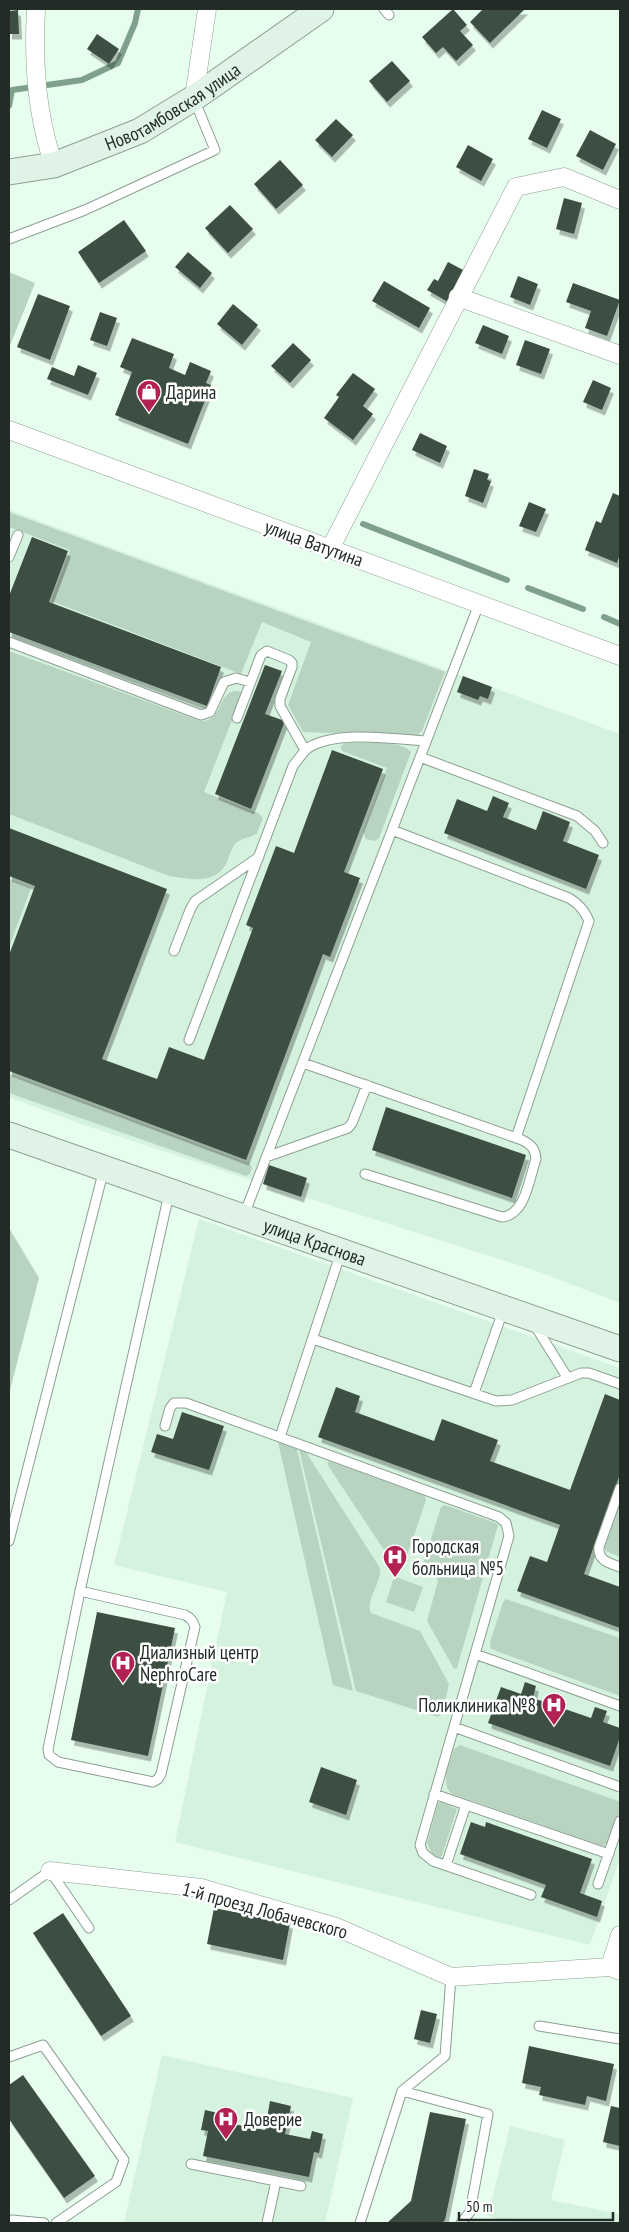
<svg xmlns="http://www.w3.org/2000/svg" width="629" height="2232" font-family="'PT Sans Narrow',sans-serif">
  <style>
    .built { fill: #d5f2de }
    .green { fill: #b9d3c1 }
    .lines { fill: none; stroke-linecap: round; stroke-linejoin: round }
    .stream { stroke: #7fa18b; stroke-width: 6 }
    .building { fill: #3d4f43; filter: url(#shadow) }
    .lane-casing { stroke: #8c9f92; stroke-width: 11 }
    .street-casing { stroke: #8c9f92; stroke-width: 19 }
    .secondary-casing { stroke: #8c9f92; stroke-width: 27 }
    .lane { stroke: #fff; stroke-width: 9 }
    .street { stroke: #fff; stroke-width: 18 }
    .secondary { stroke: #dff4e7; stroke-width: 25 }
    .labels { text-anchor: middle; dominant-baseline: central; stroke-width: 5; stroke-linejoin: round; paint-order: stroke }
    .street-label { font-size: 19px; fill: #232b26; stroke: #fff }
    .poi-label { font-size: 19px; fill: #232b26; stroke: #fff; text-anchor: start }
  </style>
  <defs>
    <filter id="shadow"><feDropShadow dx="3" dy="5.5" stdDeviation="0" flood-color="#0004"/></filter>
  </defs>
  <rect width="100%" height="100%" fill="#e7fdee"/>
  <path class="built" d="M9 510 620 734V1303L534 1270 257 1182 81 1124 9 1097Z
    M199 1219 620 1368V1858L590 1945 175 1842 227 1592 114 1565Z
    M162 2055 353 2098 325 2223H124Z
    M510 2126 565 2140 551 2200 620 2214V2223H514L488 2216Z"/>
  <path class="green" d="M9 272 35 283 9 348Z
    M9 512 445 672 422 731 417 736 303 732 288 705 311 642 262 622 241 674 51 601 70 550 9 527Z
    M9 651 200 721C225 723 216 684 243 692L204 792 258 813 263 818 257 833C251 838 241 838 236 843 231 848 229 858 226 864 215 885 188 879 169 876L9 814Z
    M345 743C360 743 403 740 411 752L379 838 375 841 366 839 363 832 387 768 342 751 341 746Z
    M9 879 31 888 9 948Z
    M9 1074 250 1164 252 1168 250 1174 246 1176 9 1093Z
    M9 1228 39 1278 9 1394Z
    M278 1442 297 1449 353 1691 333 1685Z
    M299 1449 306 1452 380 1568C382 1583 365 1600 371 1613L420 1631 449 1684 442 1714 438 1717 356 1691Z
    M329 1461 425 1496 426 1500 405 1562 401 1563 390 1559 327 1464Z
    M620 1501V1557L606 1551 604 1546Z
    M445 1505 496 1523 498 1525 457 1668 454 1669 427 1621 438 1581 434 1574 422 1567 441 1507Z
    M396 1577 423 1587 414 1612 386 1602 393 1580Z
    M506 1599 620 1638V1696L491 1649 490 1642 503 1602Z
    M460 1745 618 1801 620 1803V1811L609 1842 603 1846 452 1794C439 1783 450 1763 454 1749Z
    M441 1802 457 1809 441 1858 432 1854 427 1843 438 1803Z"/>
  <g class="lines">
    <path class="stream" d="M9 106 12 90 82 80 118 63 135 23 138 9
      M363 524 507 580
      M528 588 583 609
      M604 617 620 624"/>
  </g>
  <path class="building" d="M453 9 467 25 460 31 473 45 456 61 443 47 436 53 422 37Z
    M483 9H525L490 43 470 22Z
    M18 10 19 34H9V11Z
    M97 34 119 49 109 64 87 49Z
    M392 61 410 81 387 102 369 81Z
    M542 110 561 119 547 148 528 139Z
    M336 119 353 135 332 157 315 140Z
    M590 130 616 144 603 170 576 156Z
    M468 145 493 159 481 181 456 167Z
    M280 160 303 185 276 209 254 184Z
    M564 198 582 203 574 234 556 229Z
    M230 205 253 229 228 253 205 228Z
    M124 220 146 251 99 283 78 252Z
    M188 252 212 273 200 288 175 267Z
    M448 262 465 271 448 302 427 290 434 279 438 281Z
    M518 276 538 284 530 305 510 297Z
    M384 281 430 308 419 328 372 301Z
    M573 283 620 300 607 336 585 328 591 311 566 302Z
    M38 294 70 306 50 360 17 347Z
    M233 304 258 325 242 345 217 324Z
    M100 312 117 318 107 346 90 340Z
    M483 325 509 336 502 354 475 343Z
    M132 338 174 354 169 368 185 375 190 362 211 371 206 383 211 385 188 444 115 415 132 372 120 367Z
    M525 340 550 349 541 374 516 365Z
    M293 343 311 360 290 383 271 366Z
    M78 365 97 373 88 395 47 379 52 367 74 376Z
    M353 373 375 389 363 406 373 414 353 440 324 418 339 397 336 395Z
    M593 380 611 388 602 410 583 402Z
    M420 433 447 446 440 463 412 450Z
    M474 469 489 474 487 480 491 481 483 503 465 496Z
    M613 493 620 496V554L617 563 585 550 596 521 601 523Z
    M529 502 546 509 536 532 519 526Z
    M32 537 68 551 49 602 221 667 207 706 9 632V596Z
    M265 665 282 671 265 714 285 721 251 809 215 794Z
    M463 676 492 687 488 699 480 696 478 700 457 692Z
    M332 750 383 769 344 872 360 878 330 957 323 954 246 1160 9 1071V955L35 886 9 876V828L167 889 102 1059 157 1079 169 1047 204 1060 253 928 246 925 276 846 294 853Z
    M493 796 509 803 503 817 536 830 543 811 570 822 563 841 599 855 586 889 444 833 457 799 487 811Z
    M386 1107 526 1155 512 1198 372 1150Z
    M269 1165 307 1178 301 1197 263 1184Z
    M336 1387 360 1396 355 1412 434 1441 442 1419 498 1440 490 1461 570 1490 605 1394 620 1400V1474L584 1574 620 1587V1628L517 1591 530 1556 547 1562 560 1525 318 1437Z
    M182 1412 224 1426 209 1470 151 1452 157 1434 173 1439Z
    M97 1612 175 1628 148 1756 71 1740Z
    M525 1682 536 1686 533 1698 591 1718 595 1707 607 1711 603 1722 620 1728V1737L610 1766 488 1723 501 1687 521 1694Z
    M321 1767 357 1780 346 1815 309 1802Z
    M471 1822 485 1827 486 1822 592 1859 580 1893 602 1901 597 1917 541 1897 546 1885 460 1854Z
    M214 1908 290 1923 283 1960 207 1944Z
    M63 1913 131 2016 101 2036 33 1933Z
    M421 2010 437 2014 430 2043 414 2039Z
    M529 2046 614 2064 606 2101 587 2096 585 2105 539 2095 541 2087 522 2083Z
    M23 2075 95 2176 64 2198 9 2119V2085Z
    M270 2101 291 2106 285 2134 310 2139 312 2131 323 2134 319 2153 314 2152 309 2177 203 2156 208 2131 201 2130 205 2110 218 2113 216 2121 265 2130Z
    M611 2106 620 2108V2146L603 2142Z
    M430 2112 466 2119 445 2220 442 2223H387L411 2201Z"/>
  <g class="lines">
    <defs>
      <path id="lane" d="M384 9 389 15
        M9 239 85 210 215 150 194 99
        M9 557 18 535
        M9 642 201 715 210 712 224 682 236 678 250 682
        M237 718 261 655 267 651 289 660 292 663V667L280 699V706L305 750
        M420 757 577 816 595 831 603 843
        M392 830 569 898C579 904 584 910 589 921L516 1138
        M174 951 190 910 195 901 259 857
        M189 1040 293 766C298 760 302 753 308 748 337 730 393 739 426 741
        M303 1063 522 1140C532 1145 535 1149 536 1159 529 1178 526 1215 502 1217L365 1174
        M266 1157 348 1128 352 1123 367 1085
        M244 1215 479 604
        M534 1324 567 1377
        M313 1339 496 1401 512 1400 581 1373H589L620 1384
        M474 1393 503 1311
        M165 1426 170 1408 174 1403H186L499 1517 506 1523 509 1536 420 1845 423 1853 433 1861 531 1895
        M280 1437 341 1252
        M620 1488 599 1547C598 1561 609 1563 620 1567
        M9 1541 104 1169
        M80 1591 48 1749 49 1755 58 1762 153 1782 158 1779 161 1774 195 1627C193 1621 191 1618 185 1615L80 1591 169 1194
        M475 1654 620 1706
        M454 1727 620 1787
        M434 1794 609 1854
        M446 1865 466 1805
        M598 1884 620 1821
        M9 1900 50 1871 89 1928
        M539 2026 620 2039
        M9 2057 43 2045 124 2160 116 2182 56 2223
        M402 2091 488 2114 470 2212 461 2223
        M191 2164 301 2186
        M12 2220 44 2223
        M267 2223 276 2181
        M360 2223 402 2091 445 2056 451 1977"/>
      <path id="street" d="M36 9C33 62 36 115 54 165
        M194 98 207 9
        M458 297 620 355
        M9 430 620 656
        M330 549 516 187 564 177 620 200
        M50 1871 201 1888 336 1927 451 1977 610 1967 620 1971
        M610 1967 620 1935"/>
      <g id="secondary">
        <path id="s1" d="M9 172 54 165 140 131 194 98 321 9"/>
        <path id="s2" d="M9 1135 620 1349"/>
      </g>
    </defs>
    <use href="#lane" class="lane-casing"/>
    <use href="#street" class="street-casing"/>
    <use href="#secondary" class="secondary-casing"/>
    <use href="#lane" class="lane"/>
    <use href="#street" class="street"/>
    <use href="#secondary" class="secondary"/>
  </g>
  <defs>
    <symbol id="shop-pin" viewBox="-11 -11 22 30"><path d="M0 17L-7.5 6A9.5 9.5 0 1 1 7.5 6Z" fill="#b12154" stroke="#fff"/><path d="M-5-2.5h2.3a2.7 3.5 0 0 1 5.4 0H5L5.5 6h-11ZM-1.5-2.5h3a1.5 2.3 0 0 0-3 0Z" fill="#fff"/></symbol>
    <symbol id="hospital-pin" viewBox="-11 -11 22 30"><path d="M0 17L-7.5 6A9.5 9.5 0 1 1 7.5 6Z" fill="#b12154" stroke="#fff"/><path d="M-5-5h3v3.5h4V-5h3V5h-3V1.5h-4V5h-3Z" fill="#fff"/></symbol>
  </defs>
  <g fill-rule="evenodd">
    <use href="#shop-pin" x="135" y="378" width="28" height="38"/>
    <use href="#hospital-pin" x="381" y="1543" width="28" height="38"/>
    <use href="#hospital-pin" x="109" y="1649" width="28" height="38"/>
    <use href="#hospital-pin" x="540" y="1691" width="28" height="38"/>
    <use href="#hospital-pin" x="212" y="2105" width="28" height="38"/>
  </g>
  <g class="labels">
    <g class="street-label">
      <text stroke="none"><textPath href="#s1" startOffset="178">Новотамбовская улица</textPath></text>
      <text transform="translate(314 543) rotate(20)">улица Ватутина</text>
      <text stroke="none"><textPath href="#s2" startOffset="324">улица Краснова</textPath></text>
      <text transform="translate(265 1910) rotate(15)">1-й проезд Лобачевского</text>
    </g>
    <g class="poi-label">
      <text x="166" y="392">Дарина</text>
      <text x="412" y="1546">Городская<tspan x="412" dy="22">больница №5</tspan></text>
      <text x="140" y="1652">Диализный центр<tspan x="140" dy="22">NephroCare</tspan></text>
      <text x="536" y="1705" text-anchor="end">Поликлиника №8</text>
      <text x="244" y="2119">Доверие</text>
    </g>
  </g>
  <rect width="629" height="2232" fill="none" stroke="#232b26" stroke-width="20"/>
  <path d="M459 2212v8h154v-8" fill="none" stroke="#232b26" stroke-width="2.5"/>
  <text x="466" y="2212" font-size="15" fill="#232b26" stroke="#ffffff" stroke-width="4" paint-order="stroke">50 m</text>
</svg>
